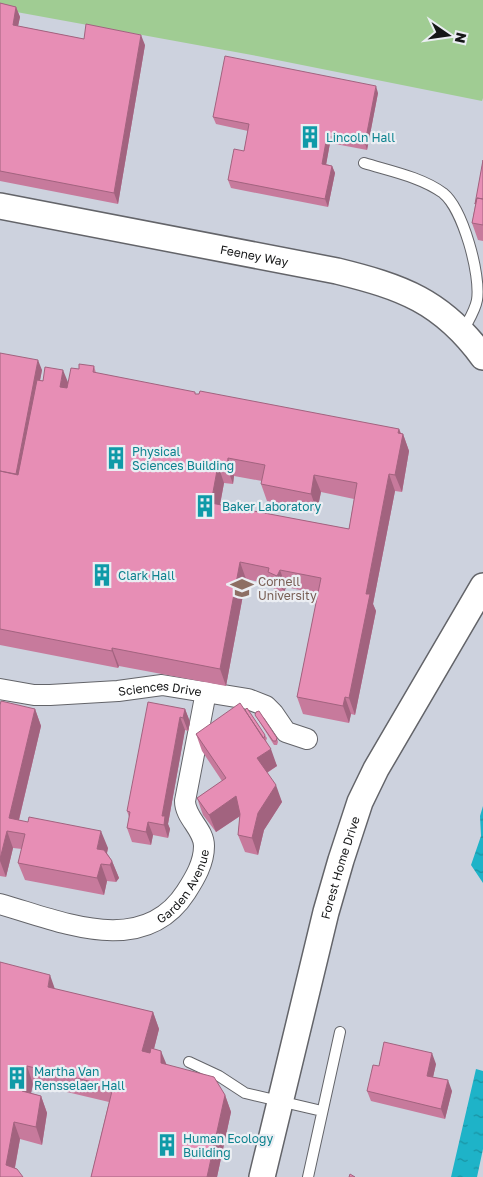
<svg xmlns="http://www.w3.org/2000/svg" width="483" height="1177" font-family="'Golos Text',sans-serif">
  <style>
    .built { fill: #cdd2de }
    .grass { fill: #a0cc93 }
    .water { fill: url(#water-ripples) }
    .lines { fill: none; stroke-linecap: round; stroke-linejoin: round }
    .service-casing { stroke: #636469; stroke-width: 12 }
    .minor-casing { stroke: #636469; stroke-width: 22 }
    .tertiary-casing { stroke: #636469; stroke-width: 28 }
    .service { stroke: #fff; stroke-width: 10 }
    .minor { stroke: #fff; stroke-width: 20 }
    .tertiary { stroke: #fff; stroke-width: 25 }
    .wall { fill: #c77a9c; fill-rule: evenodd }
    .shaded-wall { fill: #a2637f }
    .building { fill: #e78eb5; stroke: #a2637f; fill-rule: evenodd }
    .labels { text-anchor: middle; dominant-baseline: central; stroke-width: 4.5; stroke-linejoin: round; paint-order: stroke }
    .culture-label { font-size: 12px; fill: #0d838f; stroke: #ebeef3; text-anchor: start }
    .street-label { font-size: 12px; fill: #151617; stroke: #ebeef3 }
    .education-label { font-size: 12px; fill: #785e54; stroke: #ebeef3; text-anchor: start }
  </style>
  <defs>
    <pattern id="water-ripples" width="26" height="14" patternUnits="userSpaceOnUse" patternTransform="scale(1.25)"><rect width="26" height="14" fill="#1eb3c8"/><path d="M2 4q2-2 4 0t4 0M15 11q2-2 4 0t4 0" fill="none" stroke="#1991a1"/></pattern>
  </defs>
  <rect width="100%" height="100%" fill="#dee0e6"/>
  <path class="built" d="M0 0H483V1177H0Z"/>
  <path class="grass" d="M0 0H483V98L482 101 257 56 0 9Z"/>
  <path class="water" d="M483 806V883L471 865 481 836 480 816Z
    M476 1069 483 1071V1149L477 1177H451Z"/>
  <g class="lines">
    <defs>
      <path id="service" d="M364 163C390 171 421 177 443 193 463 209 481 275 477 300 475 311 468 321 463 331
        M189 1062 219 1076 245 1093 322 1111
        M308 1177 340 1032"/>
      <g id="minor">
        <path id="s1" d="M0 689 34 695H50L118 691 162 685 248 699 266 706 273 713 286 732 307 739"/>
        <path id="s2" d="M0 904C60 921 143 959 186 892 195 878 204 863 204 846 204 829 185 818 185 801L206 692"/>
      </g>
      <g id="tertiary">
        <path id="s3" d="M0 206 337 271C402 287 442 301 483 357"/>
        <path id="s4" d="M262 1177 326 912 341 860 360 802 376 769 483 586"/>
      </g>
    </defs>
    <use href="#service" class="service-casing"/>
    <use href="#minor" class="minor-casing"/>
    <use href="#tertiary" class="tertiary-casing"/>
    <use href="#service" class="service"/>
    <use href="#minor" class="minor"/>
    <use href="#tertiary" class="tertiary"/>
  </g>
  <path class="wall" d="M0 3 16 7 20 17 18 26 84 39 145 45 118 204 0 181Z
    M378 93 367 150 330 143 326 164 332 166 335 173 328 207 231 188 228 180 244 151 248 131 216 124 213 117Z
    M483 160V241L478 240 472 223Z
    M0 353 42 370 40 380 68 384 79 369 94 366 96 373 196 394 399 429 401 433 403 434 409 451 402 492 395 491 373 604 376 611 355 715 351 714 349 723 303 714 297 697 318 594 286 587 284 593 274 589 272 585 246 579 226 686 119 666 118 668 0 645ZM234 476 262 481 261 484 267 501 317 511 321 492 354 499 349 529 220 505 224 483 233 484Z
    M0 705 35 709 41 726 19 820 108 848 107 853 112 861 119 878 116 882 107 881 104 895 25 880 18 863 22 849 13 848 6 877 0 876Z
    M185 709 190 722 188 731 185 730 168 824 170 829 168 838 153 835 151 845 132 842 127 828 129 817 127 811Z
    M245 710 267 738 266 741 277 766 267 773 282 802 264 830 258 855 245 852 238 835 240 816 216 832 203 815 197 798 222 781 202 751 196 734Z
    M255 715 277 738 278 742 277 745H274L257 718Z
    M0 962 55 989 153 1012 159 1029 154 1049 166 1065 225 1095 231 1112 217 1177H91L109 1102 33 1084 31 1093 41 1096 47 1113 42 1145 20 1139 15 1168 0 1177Z
    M436 1064 433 1077 452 1091 445 1119 371 1101 367 1091 379 1066Z"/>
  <path class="shaded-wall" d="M16 7 20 17 16 35 13 25Z
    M141 35 145 45 118 204 114 193Z
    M376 86 378 93 367 150 365 143Z
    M327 136 330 143 325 171 322 164Z
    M332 166 335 173 328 207 325 199Z
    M38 360 42 370 19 491 15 480Z
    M63 370 70 387 66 404 60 387Z
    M399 429 402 438 403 434 409 451 402 492 395 475Z
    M228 458 234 476 233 484 227 467Z
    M218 465 224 483 217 520 211 503Z
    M389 474 395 491 373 604 376 611 355 715 349 698 366 594Z
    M314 475 321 492 317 511 311 494Z
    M240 562 246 579 226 686 220 669Z
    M280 570 286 587 284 593 277 576Z
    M112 648 119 666 118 668 112 651Z
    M345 697 351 714 349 723 343 706Z
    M35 709 41 726 16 832 9 818Z
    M185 709 190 722 188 731 183 718Z
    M180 717 185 730 168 824 170 829 168 838 164 825 162 816Z
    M271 749 277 766 263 775 257 758Z
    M276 785 282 802 264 830 258 855 252 838 258 813Z
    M236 796 243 814 216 832 209 815Z
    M148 822 153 835 151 845 146 832Z
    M7 831 13 848 6 877 0 861V859Z
    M101 831 108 848 104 866 97 849Z
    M112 861 119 878 116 882 110 865Z
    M101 864 107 881 104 895 97 878Z
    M50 975 56 992 48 987Z
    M153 1012 159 1029 149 1068 142 1051Z
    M161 1051 168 1068 161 1063Z
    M432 1053 436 1064 431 1086 427 1076Z
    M27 1066 33 1084 28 1108 22 1091Z
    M448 1080 452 1091 445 1119 441 1109Z
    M225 1095 231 1112 217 1177H207Z
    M41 1096 47 1113 42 1145 36 1127Z
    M14 1122 20 1139 13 1177 6 1165Z"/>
  <path class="building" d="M0 3 16 7 13 25 84 39 86 24 141 35 114 193 0 171Z
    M225 56 376 86 365 143 327 136 322 164 332 166 325 199 228 180 234 149 244 151 249 124 213 117Z
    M483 160V199L477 198 475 204Z
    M477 198 483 199V225L472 223Z
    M0 353 38 360 16 474 0 471Z
    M79 364 94 366 93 372 195 392V394H199L200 391 399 429 398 433 403 434 395 475 389 474 366 594H370L349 698 345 697 343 706 297 697 321 578 280 570 277 576 268 572 269 568 240 562 220 669 112 648V651L0 629V471L18 475 37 380 43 381 45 367 63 370 60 387 67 388 71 368 79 369ZM228 458 265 465 261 484 311 494 314 475 357 483 349 529 211 503 218 465 227 467Z
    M1 701 35 709 9 818 28 822 29 817 101 831 97 849 104 850 112 861 110 865 101 864 97 878 18 863 25 834 7 831 0 859V705Z
    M148 702 185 709 183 718 180 717 162 816H165L164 825 148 822 146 832 127 828 130 812 127 811Z
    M240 703 271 749 257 758 276 785 258 813 252 838 238 835 240 814 236 796 209 815 197 798 226 778 196 734Z
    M247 708 265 735 264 738H263L245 710Z
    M259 711 277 738 276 741H273L255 715 256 712Z
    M0 962 50 975 48 987 153 1012 142 1051 150 1053 151 1048 161 1051V1063L214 1077 225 1095 207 1177H91L113 1087 27 1066 22 1091 41 1096 36 1127 14 1122 6 1165 17 1169 23 1177H0Z
    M384 1042 432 1053 427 1076 448 1080 441 1109 367 1091 373 1065 379 1066Z
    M350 1174 355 1177H349Z"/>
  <defs>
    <symbol id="building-bare" viewBox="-9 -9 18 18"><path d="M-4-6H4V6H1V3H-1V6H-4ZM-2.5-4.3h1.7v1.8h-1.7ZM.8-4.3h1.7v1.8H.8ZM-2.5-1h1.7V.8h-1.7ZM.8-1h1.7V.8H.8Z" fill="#0f9aa8" stroke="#ebeef3" stroke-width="2.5" paint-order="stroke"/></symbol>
    <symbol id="university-bare" viewBox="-9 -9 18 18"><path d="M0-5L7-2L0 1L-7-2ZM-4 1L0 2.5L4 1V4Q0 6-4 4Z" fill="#8d6e63" stroke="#ebeef3" stroke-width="2.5" paint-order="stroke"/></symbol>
  </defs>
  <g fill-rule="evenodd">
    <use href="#building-bare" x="294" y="121" width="32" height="32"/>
    <use href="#building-bare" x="100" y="442" width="32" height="32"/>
    <use href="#building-bare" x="189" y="490" width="32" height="32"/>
    <use href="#building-bare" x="86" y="559" width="32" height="32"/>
    <use href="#university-bare" x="226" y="572" width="32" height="32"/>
    <use href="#building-bare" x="1" y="1062" width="32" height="32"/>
    <use href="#building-bare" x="151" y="1129" width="32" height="32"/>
  </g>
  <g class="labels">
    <g class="culture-label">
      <text x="326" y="137">Lincoln Hall</text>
      <text x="132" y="451">Physical<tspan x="132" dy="14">Sciences Building</tspan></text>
      <text x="222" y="506">Baker Laboratory</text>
      <text x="118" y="575">Clark Hall</text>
      <text x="34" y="1071">Martha Van<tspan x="34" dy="14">Rensselaer Hall</tspan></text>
      <text x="183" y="1138">Human Ecology<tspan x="183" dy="14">Building</tspan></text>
    </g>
    <g class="street-label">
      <text stroke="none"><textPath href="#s3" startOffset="259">Feeney Way</textPath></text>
      <text stroke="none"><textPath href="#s1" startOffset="161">Sciences Drive</textPath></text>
      <text stroke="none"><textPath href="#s4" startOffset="319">Forest Home Drive</textPath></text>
      <text stroke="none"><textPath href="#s2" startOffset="206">Garden Avenue</textPath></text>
    </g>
    <g class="education-label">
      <text x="258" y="581">Cornell<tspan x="258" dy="14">University</tspan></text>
    </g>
  </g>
  <g transform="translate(448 35) rotate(103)" stroke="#ebeef3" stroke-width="4" paint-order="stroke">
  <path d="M0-4L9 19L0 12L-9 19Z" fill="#151617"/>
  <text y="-8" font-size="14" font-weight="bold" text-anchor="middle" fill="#151617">N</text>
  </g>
</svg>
